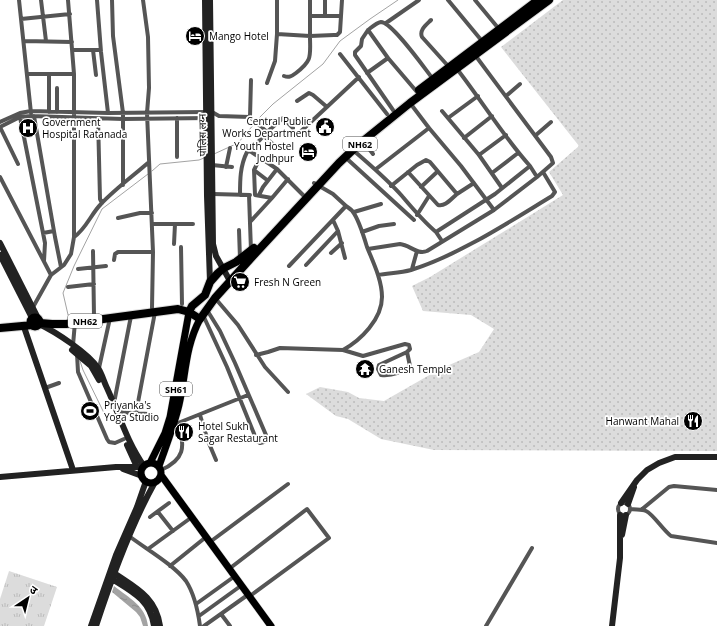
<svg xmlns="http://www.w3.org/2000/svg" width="717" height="626" font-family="'Open Sans','Noto Sans Devanagari',sans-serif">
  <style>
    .grass { fill: url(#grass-dots) }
    .park { fill: url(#park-tufts) }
    .water { fill: url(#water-ripples) }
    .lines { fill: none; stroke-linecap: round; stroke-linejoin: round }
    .stream { stroke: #a3a3a3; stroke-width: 1 }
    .primary-casing { stroke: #dbdbdb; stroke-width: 8 }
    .highway-casing { stroke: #dbdbdb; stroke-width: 10 }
    .street { stroke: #555; stroke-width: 4 }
    .secondary { stroke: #222; stroke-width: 6 }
    .primary { stroke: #000; stroke-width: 7 }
    .highway { stroke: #000; stroke-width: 8 }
    .labels { text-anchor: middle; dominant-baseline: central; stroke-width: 3.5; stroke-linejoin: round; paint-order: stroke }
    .shield { fill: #fff; stroke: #4c4c4c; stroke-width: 1 }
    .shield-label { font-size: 9px; font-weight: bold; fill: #000 }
    .poi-label { font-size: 10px; fill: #000; stroke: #fff; text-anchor: start }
    .street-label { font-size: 10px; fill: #000; stroke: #fff }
  </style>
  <defs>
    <pattern id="grass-dots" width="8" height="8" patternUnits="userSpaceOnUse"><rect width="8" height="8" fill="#dcdcdc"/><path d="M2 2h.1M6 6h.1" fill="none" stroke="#bbb" stroke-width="1.8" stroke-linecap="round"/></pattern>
    <pattern id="park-tufts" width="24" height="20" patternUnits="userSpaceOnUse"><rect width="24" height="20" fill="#dcdcdc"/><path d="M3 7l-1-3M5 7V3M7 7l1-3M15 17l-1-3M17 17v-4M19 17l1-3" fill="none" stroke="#bbb"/></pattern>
    <pattern id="water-ripples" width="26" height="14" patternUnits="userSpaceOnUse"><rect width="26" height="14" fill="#a3a3a3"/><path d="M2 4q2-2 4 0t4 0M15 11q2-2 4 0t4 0" fill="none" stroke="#8b8b8b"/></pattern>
  </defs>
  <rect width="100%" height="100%" fill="#fff"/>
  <path class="grass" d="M563 0H717V451L434 450 381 439 348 419 336 416 306 394 320 387 348 392 359 398 384 401 440 369 479 352 494 329 471 315 423 311 412 286 430 277 563 195 549 172 579 146 501 47Z"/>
  <path class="park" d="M9 571 57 587 44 626H0V599Z"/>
  <path class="water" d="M114 586C129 598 146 606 148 626H143L140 617 136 612 112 592Z"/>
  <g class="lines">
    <path class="stream" d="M257 120 273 104 323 64 340 41 370 19 398 0
      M214 154 238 143 255 123
      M152 171 160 164 199 160 204 158
      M69 319 63 293 74 266 102 209 148 174
      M80 361 83 370 104 413"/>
    <defs>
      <path id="primary" d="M150 463 165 433 170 417 189 312
        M141 473a10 10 0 1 1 20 0a10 10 0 1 1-20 0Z
        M159 466C166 446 174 426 179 405 186 374 185 347 200 319
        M161 475 271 626"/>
      <path id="highway" d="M419 90 538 0
        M189 312 192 306 205 295 210 282 218 273 224 268 236 262 254 248
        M30.5 322a4.5 4.5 0 1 1 9 0a4.5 4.5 0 1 1-9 0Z
        M40 323 52 324H66L178 309 189 312 200 319 215 298 252 257 339 163 358 145 410 103 549 0
        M0 328 33 325"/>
    </defs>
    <use href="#primary" class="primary-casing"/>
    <use href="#highway" class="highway-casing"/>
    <path class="street" d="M19 0 31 113
      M41 0 46 41
      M68 0 74 74V237C86 229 91 214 101 204 115 189 133 176 149 162
      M97 0 101 52 108 113
      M112 0 113 36 123 113V185
      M143 0 148 37 149 88 147 113 153 252 152 308
      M277 0V34L310 36V0
      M448 0 482 41
      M475 0 499 29
      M310 16H341
      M325 16V0
      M21 19 70 14
      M431 20C426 25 419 30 422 37L449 67
      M386 23 419 0
      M368 30C372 27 376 23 381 22 392 22 425 69 433 79
      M24 41 72 42
      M73 50H100
      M93 50 96 75
      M340 54 387 114
      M475 55 551 157 553 163 537 177
      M388 58 417 92
      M367 73 388 58 368 30 362 39 361 46 355 52V55L393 110
      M27 74H74
      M284 76C289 78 292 76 296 73 313 60 310 56 310 36L334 35H337L340 32 342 0
      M267 83 275 61 277 34
      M57 88V112
      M506 96 520 84
      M297 101 309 93 313 95 327 107
      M442 111 479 155 502 188
      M49 112V74
      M34 116 55 237 61 267
      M20 117 45 243 44 261
      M250 117 251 80
      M98 118 100 199 102 203
      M448 118 478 96
      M0 122 20 113 31 111 108 113 206 112H212L219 116 250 117 267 132 250 151 277 169 303 195
      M429 128 461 166 494 210
      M267 132 283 118 293 128
      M298 134 359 77
      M536 135 551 122
      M264 136 278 149
      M464 138 492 116
      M363 141 373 154
      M353 150C370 165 387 179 402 196 413 209 423 221 436 232L495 194 530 166C503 136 482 101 457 69
      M479 155 506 135
      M177 157V118
      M345 157 414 220
      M260 158 254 170 255 195 272 198 288 179
      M18 164 0 127 20 117 31 116 123 119 209 118
      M212 165 232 167
      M226 167 230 148
      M376 169 429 128 410 103
      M254 170 267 180
      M408 172 438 205C445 207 451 199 457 194
      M492 173 518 153
      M0 177 51 275
      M314 183 333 194 346 206
      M391 186 417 165 426 160 430 162 457 194 474 183
      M421 187 437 172
      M213 194 250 195
      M240 195C240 180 240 166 247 152L250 151
      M249 195 251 251
      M259 195 263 187 277 169
      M354 212 381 204
      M417 215 429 196
      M118 218 140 213H152
      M333 220 338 231 345 258
      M250 222 272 198
      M153 224H193
      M239 230 240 259
      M362 232 379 226 394 224
      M436 232 442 241
      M43 233 54 231
      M174 244 175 224
      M181 247 182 304
      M368 249 400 244C410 245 417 255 427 251L494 210 537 177 530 166
      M93 251 94 316
      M331 253 342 243
      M114 260 115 254 118 252H153
      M306 265 338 231
      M289 266 346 206C349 208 352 210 353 212 359 220 364 237 367 247 373 262 382 280 382 297 382 319 361 340 343 350L363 356 405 344 409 345 410 349 407 352 379 365 378 369 381 375C391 376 402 372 410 366L407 352
      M78 269 106 266
      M412 269 417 251
      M378 275C388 273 400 273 411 270 459 255 509 222 552 196L555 192 543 172
      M68 287 94 284
      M215 298 238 325 265 367 288 392
      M32 309 51 275 64 265 71 254 74 237
      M203 315 227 367 257 441 260 443 264 442 266 439V435L235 363 220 331 207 310
      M73 345 75 322
      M77 354 78 372 107 439 109 442 115 443 124 439
      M256 355 268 352 280 348 343 350
      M99 368 110 318
      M45 388 59 383
      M114 403 131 316
      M117 412 148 414
      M136 413 155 312
      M200 415 208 441 216 460
      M173 425 248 395
      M161 470C184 460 186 447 178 424
      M618 509a6 6 0 1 1 12 0a6 6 0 1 1-12 0Z
      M630 509C636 510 642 509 646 511 653 514 663 530 671 536L717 543
      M641 510 669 487 674 486 717 490
      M158 512 173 531
      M150 517 169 503
      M129 536C146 549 174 565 186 581 195 595 198 611 200 626
      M210 542 288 484
      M148 549 192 517
      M170 566 206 537
      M229 569 307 509 329 538 250 596
      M196 604 235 576
      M221 614 230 626
      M199 616 242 585
      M204 626 249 594
      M486 626 532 548"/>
    <path class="secondary" d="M205 0 207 196 210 282
      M210 0 213 244 216 256 230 281
      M0 243 38 318
      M0 255 32 318
      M39 324C56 332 88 353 98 368 102 374 104 382 107 388 119 414 127 442 144 466
      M24 327 73 470
      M72 350 91 366 99 380
      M127 445 137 467
      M123 469 142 476
      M0 477 116 467H139
      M621 503 637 480 647 470 659 463 675 457H717
      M628 504 634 487
      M622 535 626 515
      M114 573C136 588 156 597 160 626
      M112 579C133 592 150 600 154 626
      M91 626 116 555 137 507 146 481
      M96 626C112 577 130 527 155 482
      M612 626 620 558V515"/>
    <use href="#primary" class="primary"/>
    <use href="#highway" class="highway"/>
  </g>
  <defs>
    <symbol id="hotel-disc" viewBox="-11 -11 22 22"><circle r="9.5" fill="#000" stroke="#fff"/><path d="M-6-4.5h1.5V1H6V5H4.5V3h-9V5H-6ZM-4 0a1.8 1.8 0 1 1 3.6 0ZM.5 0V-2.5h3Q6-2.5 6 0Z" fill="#fff"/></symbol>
    <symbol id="civic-disc" viewBox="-11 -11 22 22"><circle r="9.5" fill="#000" stroke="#fff"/><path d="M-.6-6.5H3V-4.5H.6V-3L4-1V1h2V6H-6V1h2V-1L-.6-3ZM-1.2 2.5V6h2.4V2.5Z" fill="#fff"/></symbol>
    <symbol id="hospital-disc" viewBox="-11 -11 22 22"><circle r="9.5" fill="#000" stroke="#fff"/><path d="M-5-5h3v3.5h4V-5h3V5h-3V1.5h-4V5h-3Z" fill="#fff"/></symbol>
    <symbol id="supermarket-disc" viewBox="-11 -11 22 22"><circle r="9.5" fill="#000" stroke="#fff"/><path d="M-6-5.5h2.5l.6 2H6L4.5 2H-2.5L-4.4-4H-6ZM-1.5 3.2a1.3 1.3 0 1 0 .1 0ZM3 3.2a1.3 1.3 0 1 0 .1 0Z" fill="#fff"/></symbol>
    <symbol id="temple-disc" viewBox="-11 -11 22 22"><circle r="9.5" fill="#000" stroke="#fff"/><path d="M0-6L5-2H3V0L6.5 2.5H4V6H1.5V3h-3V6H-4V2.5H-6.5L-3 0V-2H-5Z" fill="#fff"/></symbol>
    <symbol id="stadium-disc" viewBox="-11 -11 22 22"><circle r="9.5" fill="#000" stroke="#fff"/><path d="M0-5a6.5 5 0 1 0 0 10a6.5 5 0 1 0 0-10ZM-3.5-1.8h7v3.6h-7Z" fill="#fff"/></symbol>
    <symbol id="restaurant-disc" viewBox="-11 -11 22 22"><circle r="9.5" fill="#000" stroke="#fff"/><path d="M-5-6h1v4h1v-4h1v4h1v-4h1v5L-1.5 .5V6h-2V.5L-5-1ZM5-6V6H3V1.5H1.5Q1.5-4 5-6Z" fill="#fff"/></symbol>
  </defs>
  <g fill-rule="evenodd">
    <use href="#hotel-disc" x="184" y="25" width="22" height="22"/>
    <use href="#civic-disc" x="314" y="116" width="22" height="22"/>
    <use href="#hospital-disc" x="17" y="117" width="22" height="22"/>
    <use href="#hotel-disc" x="297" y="141" width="22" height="22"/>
    <use href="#supermarket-disc" x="229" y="271" width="22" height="22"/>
    <use href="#temple-disc" x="354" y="358" width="22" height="22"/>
    <use href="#stadium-disc" x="79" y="400" width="22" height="22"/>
    <use href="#restaurant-disc" x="682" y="410" width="22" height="22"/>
    <use href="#restaurant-disc" x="173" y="421" width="22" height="22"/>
  </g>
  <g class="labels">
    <g class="shield">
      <rect x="343" y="137" width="34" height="14" rx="3"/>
      <rect x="68" y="314" width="34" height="14" rx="3"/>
      <rect x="160" y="382" width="32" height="14" rx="3"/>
    </g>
    <g class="shield-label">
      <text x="360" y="144">NH62</text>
      <text x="85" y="321">NH62</text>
      <text x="176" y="389">SH61</text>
    </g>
    <g class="poi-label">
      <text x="209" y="36">Mango Hotel</text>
      <text x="311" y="121" text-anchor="end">Central Public<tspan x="311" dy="12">Works Department</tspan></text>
      <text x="42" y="122">Government<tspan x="42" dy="12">Hospital Ratanada</tspan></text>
      <text x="294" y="146" text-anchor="end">Youth Hostel<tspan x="294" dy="12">Jodhpur</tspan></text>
      <text x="254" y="282">Fresh N Green</text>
      <text x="379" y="369">Ganesh Temple</text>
      <text x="104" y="405">Priyanka's<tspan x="104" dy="12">Yoga Studio</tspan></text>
      <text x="679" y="421" text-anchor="end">Hanwant Mahal</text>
      <text x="198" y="426">Hotel Sukh<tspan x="198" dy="12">Sagar Restaurant</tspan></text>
    </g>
    <g class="street-label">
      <text transform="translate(202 135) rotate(-91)">पोलिस लय्न</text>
    </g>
  </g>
  <g transform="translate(28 598) rotate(35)" stroke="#ffffff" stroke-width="3" paint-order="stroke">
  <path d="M0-3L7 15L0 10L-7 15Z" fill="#000000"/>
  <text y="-6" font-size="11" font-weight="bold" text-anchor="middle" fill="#000000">उ</text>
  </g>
</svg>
